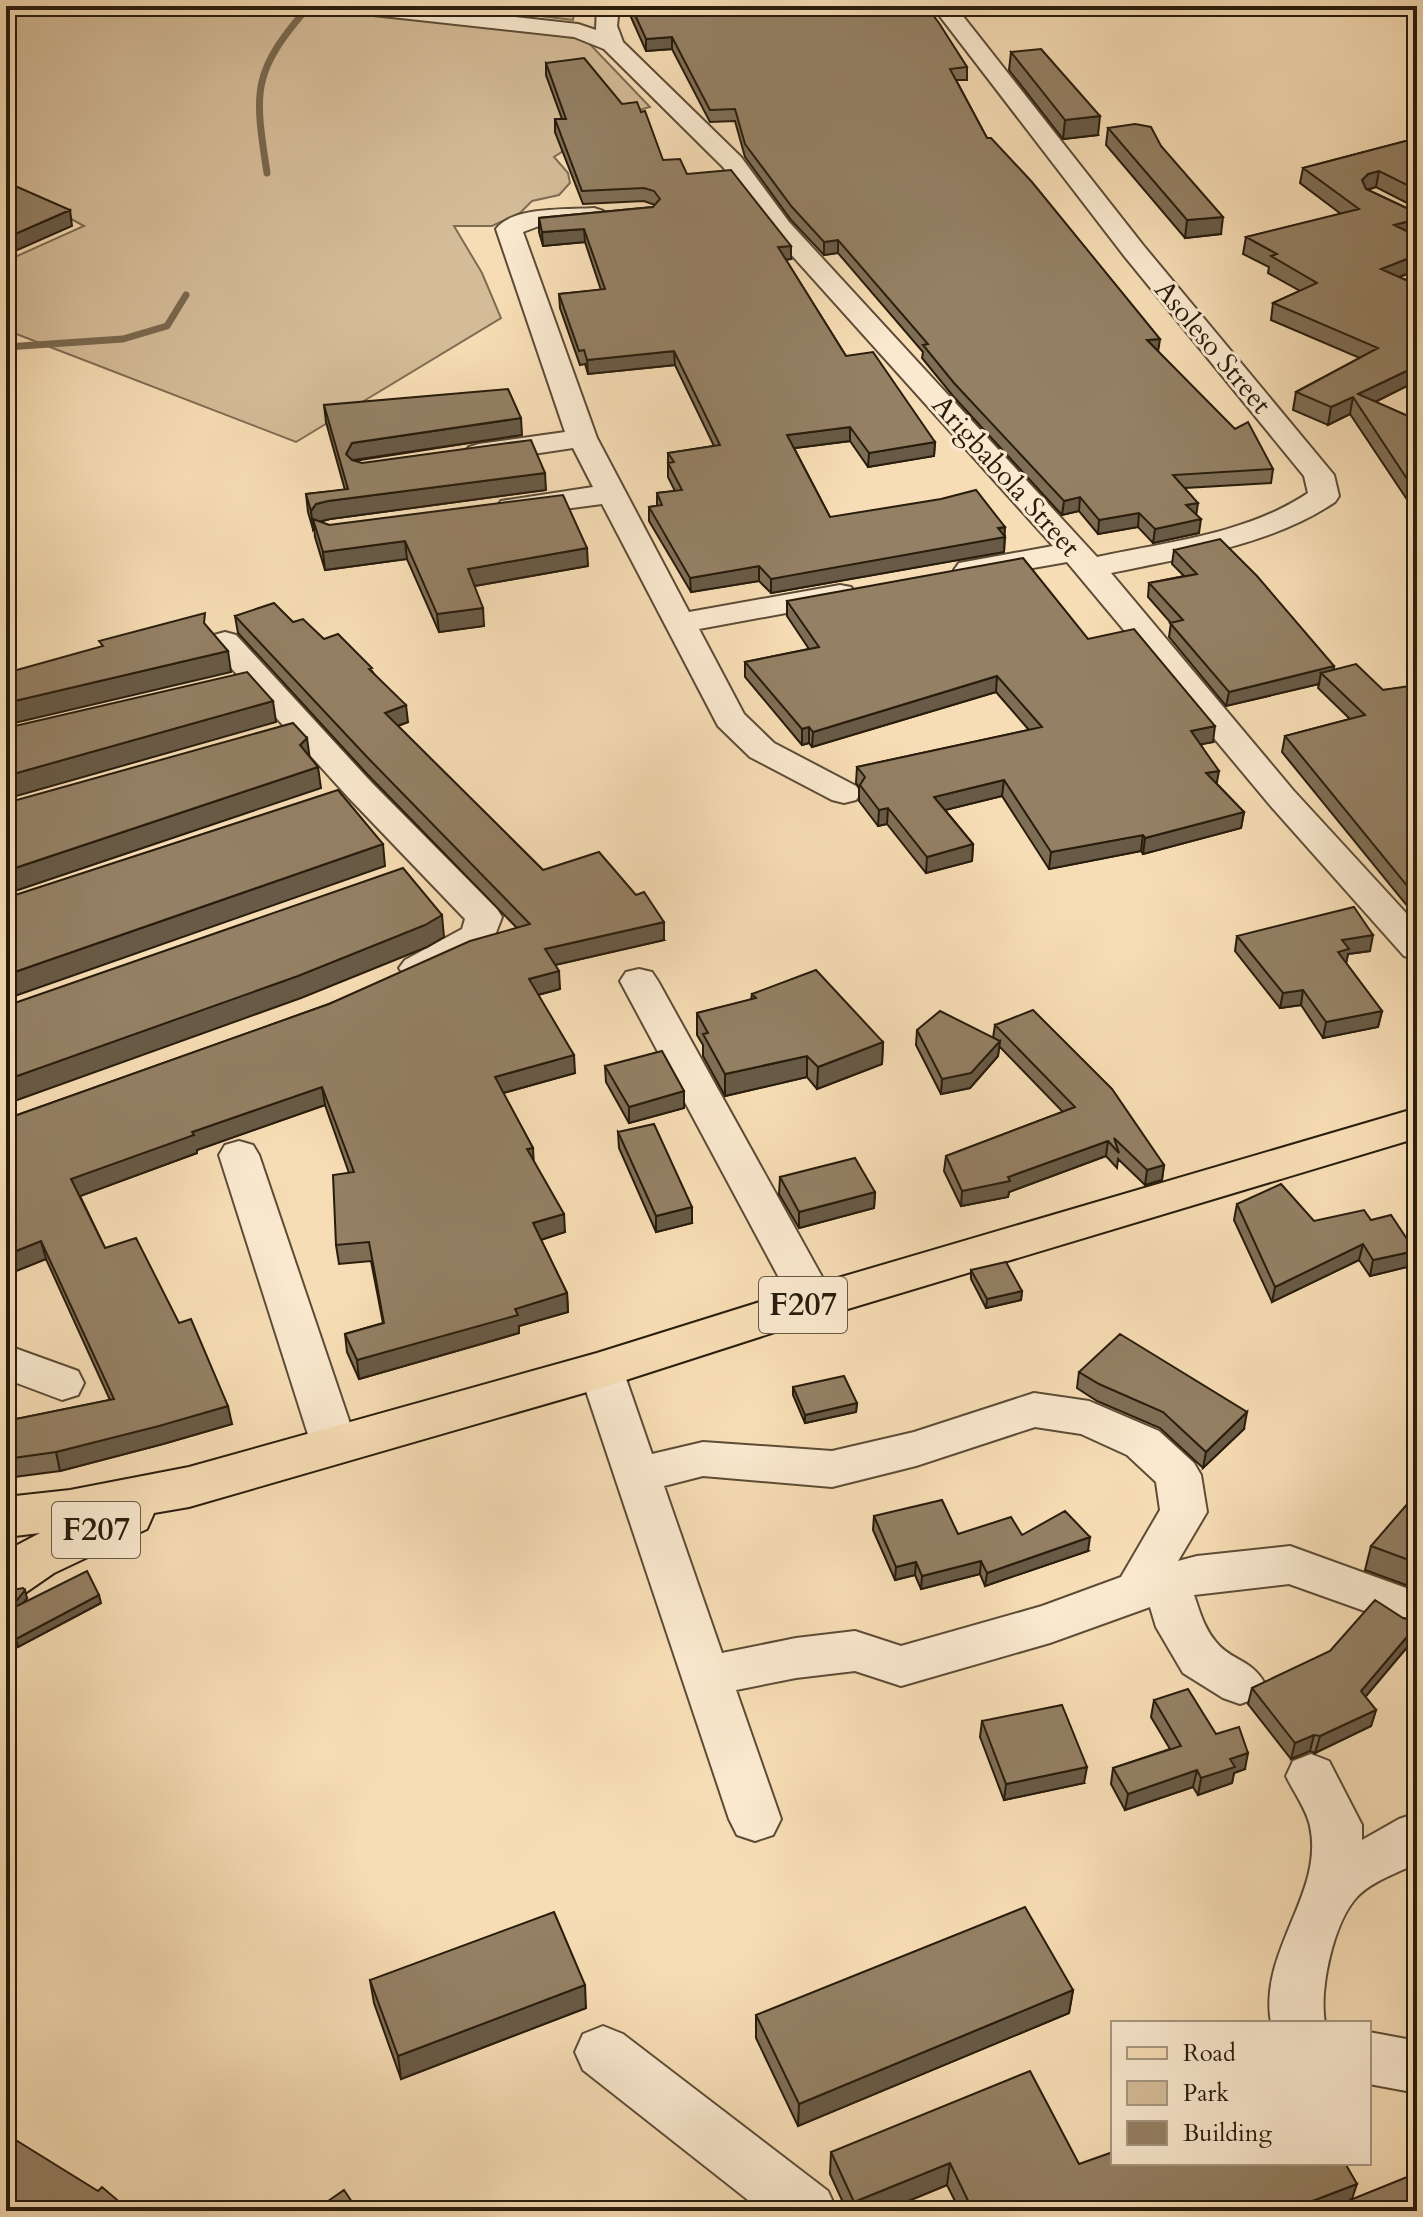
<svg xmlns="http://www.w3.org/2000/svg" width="1423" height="2217" font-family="Cardo,serif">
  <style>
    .green { fill: #d4bc98; stroke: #7e6c52; stroke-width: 2 }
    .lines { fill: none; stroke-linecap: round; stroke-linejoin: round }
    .stream { stroke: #7a684f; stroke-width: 7 }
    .minor-casing { stroke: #5c4c36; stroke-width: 4 }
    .major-casing { stroke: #281c0c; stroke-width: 4 }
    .minor { fill: #fae9cf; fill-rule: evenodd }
    .major { fill: #f7ddb5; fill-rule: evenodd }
    .wall { fill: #7f6e56; stroke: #281c0c; stroke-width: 2 }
    .shaded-wall { fill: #685a46; stroke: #281c0c; stroke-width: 2 }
    .building { fill: #948064; stroke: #281c0c; stroke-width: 2 }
    .labels { text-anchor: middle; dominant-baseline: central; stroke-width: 6; stroke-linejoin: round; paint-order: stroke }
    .far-street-label { font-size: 28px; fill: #281c0c; stroke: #fae9cf }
    .shield { fill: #fae9cf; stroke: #675a46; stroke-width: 2 }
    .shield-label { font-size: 32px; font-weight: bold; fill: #281c0c }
  </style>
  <rect width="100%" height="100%" fill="#f7ddb5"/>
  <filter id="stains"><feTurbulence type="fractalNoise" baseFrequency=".0025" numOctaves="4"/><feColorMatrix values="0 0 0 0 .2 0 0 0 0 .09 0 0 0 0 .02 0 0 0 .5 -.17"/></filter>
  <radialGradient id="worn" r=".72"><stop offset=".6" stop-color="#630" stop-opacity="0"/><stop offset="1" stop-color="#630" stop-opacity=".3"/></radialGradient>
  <path class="green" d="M6 6H312L585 39 650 107 632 112 557 119 568 148 554 157 568 173 570 183 559 195 532 201 520 213 492 226H454L482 273 501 318 296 442 6 330V261L84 226 35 199 6 187Z
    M455 6H575L573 20Z"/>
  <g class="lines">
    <path class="stream" d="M267 173C254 89 252 72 309 6
      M6 347 123 339 167 326 186 295"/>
    <defs>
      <path id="minor" d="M344 6H415L578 24 596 30 597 6H619L617 26 623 42 741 157 789 222 1097 557C1167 542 1247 534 1308 493L1304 476 1125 257 932 6H955L1143 245 1334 475 1339 496 1335 502C1270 546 1186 557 1111 573L1293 790 1417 925V960L1404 956 1269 804 1067 562 970 579 959 577 954 570 959 563 1053 546 771 232 723 167 604 49 574 37 355 13Z
        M594 208 603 211 607 216 603 221 539 226 523 232 597 438 689 612 840 585 851 587 856 594 851 601 699 629 744 714 774 743 856 786 861 793 856 800 844 803 832 800 750 757 718 726 602 504 512 516 501 513 497 507 501 501 593 487 573 448 479 462 469 459 464 453 469 447 479 444 565 432 496 229C512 206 569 210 594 208Z
        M225 632 236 635 372 783 497 909 502 917 492 943 431 976 418 980 405 976 399 968 405 960 462 929 465 919 348 797 214 649 209 642 214 635Z
        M639 969 652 972 658 981 836 1302 829 1313 814 1318 799 1313 792 1302 620 981 626 972Z
        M239 1141 253 1145 259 1155 357 1444 350 1456 334 1461 318 1456 311 1444 219 1155 225 1145Z
        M6 1345 78 1371 84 1383 78 1395 62 1400 6 1379Z
        M601 1354 617 1358 623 1370 652 1454 703 1442 832 1451 914 1432 1034 1393 1089 1401 1159 1431 1194 1463 1201 1475 1207 1512 1178 1561 1197 1556 1290 1546 1417 1592V1637L1400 1632 1376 1615 1289 1584 1194 1595C1200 1612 1204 1628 1216 1642 1231 1661 1252 1659 1265 1684L1257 1698 1240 1704 1223 1698 1183 1673 1156 1627 1150 1607 1050 1643 901 1686 855 1671 796 1678 736 1690 781 1819 773 1835 755 1841 737 1835 729 1819 579 1370 585 1358ZM1035 1427 1081 1434 1127 1455 1156 1482 1160 1510 1121 1577 1042 1606 901 1646 855 1631 796 1638 722 1653 664 1486 703 1476 832 1487 916 1466Z
        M1311 1754 1329 1761 1362 1825V1840L1399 1819 1417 1813V1863C1398 1873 1372 1881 1357 1897 1333 1923 1319 1990 1325 2023H1271C1258 1951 1325 1893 1310 1826 1307 1810 1293 1791 1286 1776L1293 1761Z
        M603 2026 623 2034 828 2191 837 2211H762L583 2070 575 2052 583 2034Z
        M1369 2032 1417 2041V2093L1369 2084Z"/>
      <path id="major" d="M1417 1108V1138L831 1314 601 1388 189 1507 154 1513 147 1529 54 1573 25 1593 6 1599V1551L40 1533 6 1537V1497L70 1490 189 1467 597 1353 814 1285Z"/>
    </defs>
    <use href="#minor" class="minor-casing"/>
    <use href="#major" class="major-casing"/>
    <use href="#minor" class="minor"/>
    <use href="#major" class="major"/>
  </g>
  <path class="wall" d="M626 6H926L967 67V80H956L987 138 1158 352 1273 469 1271 483 1185 488 1196 514 1199 533 1153 543 1138 527 1098 534 1079 511 1062 515 953 396 922 358 923 352 838 253 824 255 791 220 745 157 735 121 710 122 672 49 646 51Z
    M1011 52 1098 135 1063 139 1009 70Z
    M546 63 663 160 687 174 791 259 786 260 846 356 935 442 934 456 868 467 850 441 794 448 830 517 1005 536 1004 552 771 593 759 581 691 592 649 521V507L657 506V493L675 491 668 477V453L714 446 675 365 588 374 585 364 580 365 560 308 559 294 601 290 585 242 543 246 539 232V218L653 207 655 205 644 201 583 204 555 132V119H562L546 75Z
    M1108 128 1161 146 1221 234 1185 238 1106 145Z
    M1417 138V208L1376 187 1368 190 1417 213V234L1415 235 1417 236V270L1400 277 1417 285V381L1375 402 1417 420V519L1410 504 1350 414 1328 425 1293 410 1296 392 1360 358 1271 320 1273 303 1300 291 1268 273 1269 267 1243 254 1246 237 1341 214 1300 183 1303 168Z
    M324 405 522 435 354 461 362 463 546 490 330 519 320 522 329 525 588 566 474 586 484 626 439 632 407 559 325 570 315 537 314 527 313 529 308 512 306 494 345 490 326 422Z
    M1174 550 1334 666V670L1383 690 1417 686V918L1282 752 1285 736 1350 719 1318 688 1319 684 1226 706 1169 637 1171 623 1148 597 1149 583 1184 576 1172 564Z
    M787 601 1088 639 1213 742 1201 744 1217 784 1244 812 1241 828 1143 854 1141 851 1049 869 1002 796 945 810 973 844 972 861 926 873 887 824 878 826 859 801V787L856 783 857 767 1029 730 996 692 812 747 809 743 802 745 745 677V662L809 649 787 616Z
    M235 616 293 622 324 639 372 671 408 722 398 726 543 870 664 940 555 965 560 989 538 995 575 1073 503 1093 533 1148V1161L565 1232 541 1240 567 1293 568 1312 519 1326V1333L359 1379 347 1352 345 1334 383 1323 371 1261 339 1264 336 1245 349 1173 325 1105 197 1150V1153L80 1196 105 1248 232 1424 163 1444 60 1471 6 1478V1421L110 1400 46 1259 6 1275V1119L329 1004 517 928 368 775 238 633Z
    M1237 936 1370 951 1348 954 1346 963 1382 1011 1378 1027 1323 1038 1301 1005 1280 1008 1235 951Z
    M752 994 883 1042 882 1064 817 1089 807 1077 725 1096 703 1056V1045L697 1035V1013L751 1000Z
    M995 1025 1164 1165 1162 1180 1145 1185 1118 1159 1117 1168 1106 1156 1009 1192 1008 1197 961 1206 944 1171 946 1156 1063 1112 999 1046 998 1056 970 1088 941 1094 916 1045 917 1030 993 1038Z
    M605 1066 684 1091V1108L629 1123 606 1082Z
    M618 1132 692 1223 656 1232 619 1148Z
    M780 1177 875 1192 874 1208 799 1228 779 1194Z
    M1237 1204 1314 1221 1371 1220 1411 1266 1370 1276 1359 1260 1272 1302 1234 1220Z
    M971 1270 1022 1291 1021 1300 986 1308 971 1279Z
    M1079 1372 1244 1429 1203 1468 1160 1428 1097 1401 1077 1388Z
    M793 1387 857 1403 856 1412 805 1423 793 1395Z
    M1417 1506V1589L1365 1570 1371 1546Z
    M874 1516 958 1534 1022 1535 1088 1551 985 1586 980 1574 921 1589 915 1575 895 1580 873 1530Z
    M6 1591 27 1598 24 1603H101L18 1647 6 1628Z
    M1403 1618 1417 1622V1630L1414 1639 1365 1697 1376 1710 1371 1726 1315 1753 1310 1751 1291 1759 1248 1704 1252 1688Z
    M1154 1700 1216 1734 1245 1769 1234 1773 1232 1783 1198 1795 1193 1787 1125 1810 1111 1784 1113 1768 1170 1749 1151 1717Z
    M982 1721 1084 1783 1004 1800 980 1737Z
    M370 1980 586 2008 401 2079 374 2003Z
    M1073 1990 1069 2013 798 2126 756 2038V2015Z
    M831 2152 1079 2164 1352 2199 1417 2211H1346L1347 2207 1337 2211H960L947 2185 884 2211H847L830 2174Z"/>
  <path class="shaded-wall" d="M672 37V49L646 51V39Z
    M1100 116 1098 135 1063 139 1065 120Z
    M1379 171 1376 187 1365 190 1362 180 1368 174Z
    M70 210 72 226 6 255V238Z
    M1223 217 1221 234 1185 238 1187 220Z
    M1417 219V234L1392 241 1394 225Z
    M584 229 585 242 543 246 542 232Z
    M838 240V253L824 255V242Z
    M791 246V259L778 260V247Z
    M1417 255V270L1378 285 1381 269Z
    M1160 339 1158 352 1147 340Z
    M674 351 675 365 588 374 587 360Z
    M1417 366V381L1361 409 1358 394Z
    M1353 397 1350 414 1328 425 1331 407Z
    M521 418 522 435 354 460 348 471 346 454 352 443Z
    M850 427V441L787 449V435Z
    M935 442 934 456 868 467 869 453Z
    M545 473 546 490 330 519 318 522 313 519 314 527 313 529 311 511 316 504 328 501Z
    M1080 497 1079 511 1062 515 1064 501Z
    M1198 503 1196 517 1186 505Z
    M1139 513 1138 527 1098 534 1099 520Z
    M1201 519 1199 533 1153 543 1155 529Z
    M1005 527 1004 552 771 593V579Z
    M405 541 407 559 325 570 323 552Z
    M587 548 588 566 469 587 468 569Z
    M759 566V581L691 592 690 578Z
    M483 608 484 626 439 632 437 614Z
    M228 651 231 672 6 725V703Z
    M1334 666 1332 680 1321 673 1319 684 1226 706 1229 692Z
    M997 676 996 692 812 747 813 732Z
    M273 701 276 722 6 799V776Z
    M406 705 408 722 386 730 385 713Z
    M1215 726 1213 742 1189 747 1191 731Z
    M809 727V743L802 745V729Z
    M307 738 310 760 300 745Z
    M318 767 321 788 6 894V871Z
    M1219 771 1216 787 1206 773Z
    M1004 780 1002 796 933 813 934 797Z
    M1417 782V797L1408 784Z
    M888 808 887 824 878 826 879 810Z
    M1244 812 1241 828 1143 854 1145 838Z
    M1143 835 1141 851 1049 869 1051 852Z
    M383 844 385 866 6 999V975Z
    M973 844 972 861 926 873 927 857Z
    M442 915 444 937 427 947 301 998 6 1104V1080Z
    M664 922V940L546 967 545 949Z
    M1373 935 1370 951 1348 954 1346 964 1335 967 1342 940Z
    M559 971 560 989 530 997 529 979Z
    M1303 990 1301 1005 1280 1008 1283 993Z
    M1382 1011 1378 1027 1323 1038 1326 1022Z
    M1000 1041 998 1056 970 1088 941 1094 942 1079Z
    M883 1042 882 1064 817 1089 818 1067Z
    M574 1055 575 1073 496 1095 495 1077Z
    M807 1056V1077L725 1096V1074Z
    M322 1087 325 1105 197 1150V1153L75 1198 71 1179 192 1132Z
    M684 1091V1108L629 1123V1107Z
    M1108 1141 1106 1156 1009 1192 1008 1197 961 1206 962 1191 1008 1177Z
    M533 1148 534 1166 527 1149Z
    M1164 1165 1162 1180 1145 1185 1147 1170Z
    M875 1192 874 1208 799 1228V1212Z
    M692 1207V1223L656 1232V1216Z
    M564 1214 565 1232 534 1242 533 1223Z
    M41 1241 46 1259 6 1275V1255Z
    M1363 1244 1359 1260 1272 1302 1275 1287Z
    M1415 1251 1411 1266 1370 1276 1373 1260Z
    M1022 1291 1021 1300 986 1308 987 1299Z
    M567 1293 568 1312 519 1326V1333L359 1379 357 1360 515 1309Z
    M857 1403 856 1412 805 1423V1415Z
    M228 1406 232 1424 163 1444 60 1471 56 1452Z
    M1247 1412 1244 1429 1203 1468 1206 1452Z
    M1090 1537 1088 1551 985 1586 987 1573Z
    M981 1561 980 1574 921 1589 922 1576Z
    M916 1562 915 1575 895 1580 896 1567Z
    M25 1590 27 1598 12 1618 9 1610Z
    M99 1595 101 1603 18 1647 16 1639Z
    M1417 1625 1414 1639 1356 1708 1361 1691Z
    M1376 1710 1371 1726 1315 1753 1320 1736Z
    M1314 1735 1310 1751 1291 1759 1295 1743Z
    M1248 1753 1245 1769 1234 1773 1232 1783 1198 1795 1201 1778 1230 1759Z
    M1087 1767 1084 1783 1004 1800 1006 1784Z
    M1197 1770 1193 1787 1125 1810 1128 1794Z
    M585 1985 586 2008 401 2079 398 2056Z
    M1073 1990 1069 2013 798 2126 799 2104Z
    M950 2163 947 2185 884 2211H853L854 2202Z
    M1357 2184 1351 2202 1350 2200 1347 2207 1337 2211H1286Z"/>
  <path class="building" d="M631 6H926L939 23 967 67 950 69 987 138H991L1032 182 1160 339 1147 340 1235 429 1248 422 1273 469 1173 475 1198 503 1186 505 1201 519 1155 529 1139 513 1099 520 1080 497 1064 501 954 383 923 345 928 344 838 240 824 242 792 207 745 144 735 109 710 110 672 37 646 39Z
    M1041 49 1100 116 1065 120 1011 52Z
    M584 58 622 104 637 102 641 112 645 111 663 160 680 159 687 174 731 170 791 246 778 247 846 356 873 352 935 442 869 453 850 427 787 435 830 517 941 499 976 490 1005 527 998 528 1005 537 771 579 759 566 690 578 649 507 662 505 657 493 682 490 668 463 674 462 668 453 720 445 674 351 587 360 584 350 579 351 559 294 605 289 584 229 542 232 539 218 653 207 660 199 654 191 644 188 582 191 555 119H566L546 63Z
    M1135 124 1151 127 1161 146 1223 217 1187 220 1108 128Z
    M1417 138V190L1379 171 1368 174 1362 180 1366 189 1417 213V219L1394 225 1417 236V255L1381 269 1417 285V366L1358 394 1417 420V494L1353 397 1331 407 1296 392 1378 348 1273 303 1317 283 1271 256 1277 254 1246 237 1359 209 1303 168Z
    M6 182 70 210 6 238Z
    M508 389 521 418 352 443 346 454 352 460 362 463 531 440 545 473 328 501 316 504 311 511 306 494 348 489 324 405Z
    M563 495 587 548 468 569 483 608 437 614 405 541 323 552 313 519 329 525Z
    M1220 539 1257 576 1334 666 1229 692 1170 623 1183 620 1149 583 1197 574 1174 550Z
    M1023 558 1088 639 1134 629 1215 726 1191 731 1219 771 1206 773 1244 812 1145 838 1143 835 1051 852 1004 780 934 797 973 844 927 857 888 808 879 810 860 785 865 777 857 767 1042 727 997 676 813 732 809 727 802 729 745 662 819 647 787 601Z
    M274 603 293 622 303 619 324 639 338 634 372 668 369 669 406 705 385 713 543 870 599 852 636 895 644 892 664 922 545 949 559 971 529 979 574 1055 495 1077 533 1148 527 1149 564 1214 533 1223 567 1293 515 1309 518 1315 357 1360 345 1334 384 1323 369 1242 336 1245 333 1175 354 1172 322 1087 192 1132 194 1135 71 1179 105 1248 136 1238 179 1323 191 1319 228 1406 159 1426 56 1452 6 1459V1421L114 1399 41 1241 6 1255V1119L329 1004 470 941 530 924 367 757 235 616Z
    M205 613 204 623 228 651 6 703V673L103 646 99 641Z
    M1356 664 1383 690 1417 685V782L1408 784 1417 793V898L1285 736 1365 715 1321 673Z
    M247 672 273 701 6 776V728Z
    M293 723 307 738 300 745 318 767 6 871V803Z
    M338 790 383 844 6 975V898Z
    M403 868 442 915 425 925 298 976 6 1080V1006Z
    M1354 907 1373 935 1342 940 1349 949 1338 952 1382 1011 1326 1022 1303 990 1283 993 1237 936Z
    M816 970 883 1042 818 1067 807 1056 725 1074 703 1034 708 1033 697 1013 756 998 752 994Z
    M1033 1010 1112 1089 1164 1165 1147 1170 1114 1138 1119 1153 1108 1141 1008 1177 1010 1181 962 1191 946 1156 1075 1107 995 1025Z
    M940 1011 1000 1041 971 1073 942 1079 917 1030Z
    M662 1051 684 1091 629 1107 605 1066Z
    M654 1124 692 1207 656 1216 618 1132Z
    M855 1158 875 1192 799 1212 780 1177Z
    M1281 1184 1314 1221 1364 1210 1371 1220 1391 1215 1415 1251 1373 1260 1363 1244 1275 1287 1237 1204Z
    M1006 1262 1022 1291 987 1299 971 1270Z
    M1120 1334 1247 1412 1206 1452 1163 1412 1099 1384 1079 1372Z
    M844 1376 857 1403 805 1415 793 1387Z
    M942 1500 958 1534 1011 1517 1022 1535 1065 1511 1090 1537 987 1573 981 1561 922 1576 916 1562 896 1567 874 1516Z
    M1409 1502 1417 1506V1563L1371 1546Z
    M87 1571 99 1595 16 1639 6 1624V1591L23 1588 25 1590 9 1610Z
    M1375 1600 1403 1618 1417 1622V1625L1361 1691 1376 1710 1320 1736 1314 1735 1295 1743 1252 1688 1330 1651Z
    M1188 1689 1216 1734 1239 1727 1248 1753 1230 1759 1235 1767 1201 1778 1197 1770 1128 1794 1113 1768 1181 1746 1154 1700Z
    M1062 1705 1087 1767 1006 1784 982 1721Z
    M1025 1907 1073 1990 799 2104 756 2015Z
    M554 1912 585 1985 398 2056 370 1980Z
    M1030 2071 1079 2164 1113 2152V2163H1345L1357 2184 1286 2211H1092L1090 2208 1082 2211H973L950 2163 854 2202 831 2152Z
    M6 2134 98 2191 102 2187 130 2211H6Z
    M1417 2173V2211H1356L1350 2200Z
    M344 2190 358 2211H314Z"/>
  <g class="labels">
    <g class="far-street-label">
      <text transform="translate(1213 347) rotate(50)">Asoleso Street</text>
      <text transform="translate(1006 476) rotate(48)">Arigbabola Street</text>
    </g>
    <g class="shield">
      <rect x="759" y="1277" width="88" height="56" rx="6"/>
      <rect x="52" y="1502" width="88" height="56" rx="6"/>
    </g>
    <g class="shield-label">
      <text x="803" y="1305">F207</text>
      <text x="96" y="1530">F207</text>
    </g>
  </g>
  <rect width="1423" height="2217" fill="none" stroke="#f7ddb5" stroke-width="32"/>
  <rect x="8" y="8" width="1407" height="2201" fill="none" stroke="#281c0c" stroke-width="4"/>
  <rect x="16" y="16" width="1391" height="2185" fill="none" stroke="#281c0c" stroke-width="2"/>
  <rect x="1111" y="2021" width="260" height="144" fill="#fae9cf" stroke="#a69781" stroke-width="2"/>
  <rect x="1127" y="2047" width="40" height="12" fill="#f7ddb5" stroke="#a69781" stroke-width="2"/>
  <text x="1183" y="2061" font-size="24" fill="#281c0c">Road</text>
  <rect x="1127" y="2081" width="40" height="24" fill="#d4bc98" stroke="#a69781" stroke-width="2"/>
  <text x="1183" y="2101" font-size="24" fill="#281c0c">Park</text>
  <rect x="1127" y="2121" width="40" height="24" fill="#948064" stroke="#a69781" stroke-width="2"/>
  <text x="1183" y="2141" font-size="24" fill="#281c0c">Building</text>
  <rect width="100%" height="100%" filter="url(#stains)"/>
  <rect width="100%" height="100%" fill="url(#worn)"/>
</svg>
